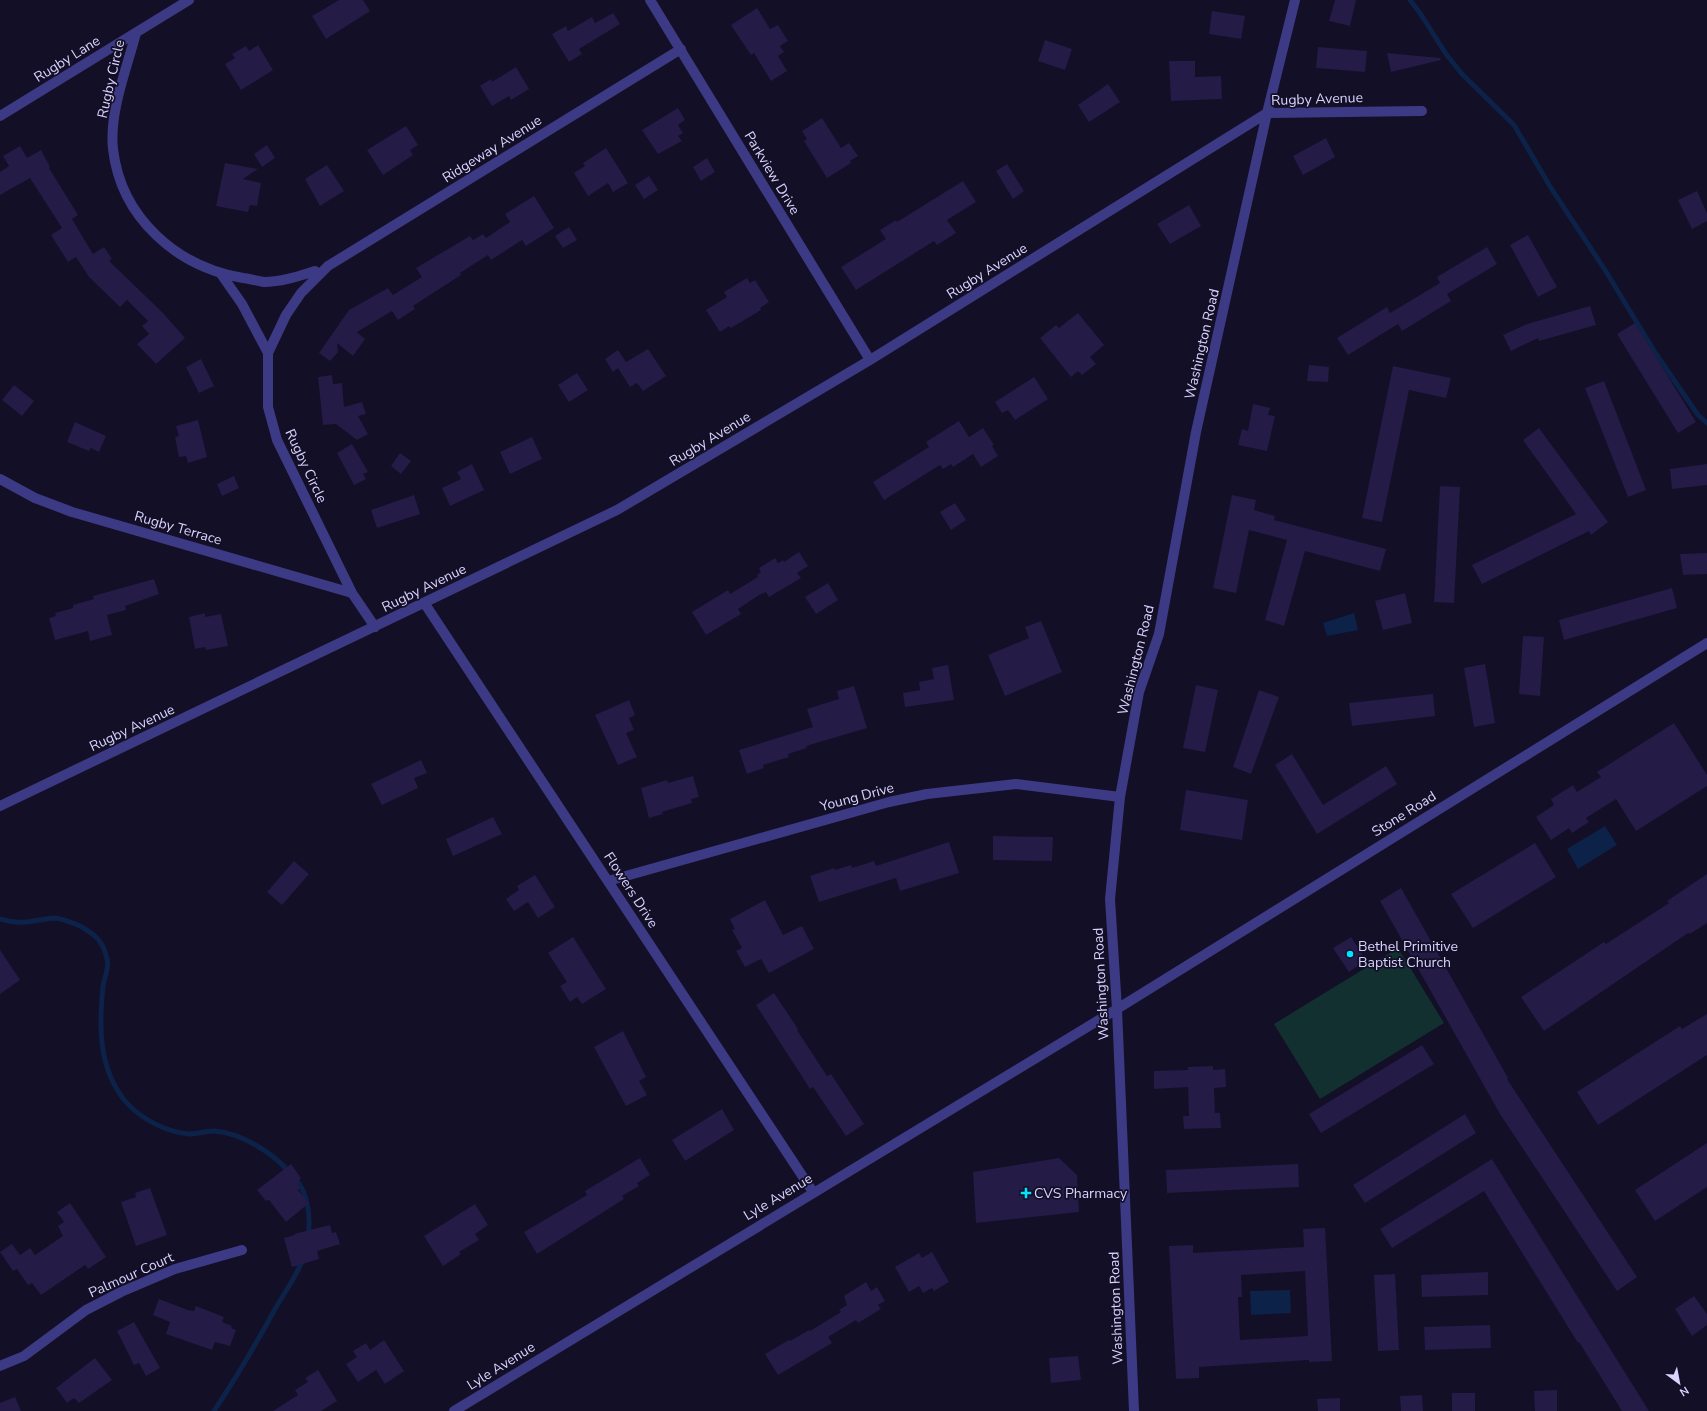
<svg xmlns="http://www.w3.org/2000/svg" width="1707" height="1411" font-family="'Nunito Sans',sans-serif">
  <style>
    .green { fill: #12302f }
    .water { fill: #0c2248 }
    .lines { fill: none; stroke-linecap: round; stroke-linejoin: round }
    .stream { stroke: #0c2248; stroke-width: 5 }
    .building { fill: #241b47; fill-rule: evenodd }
    .minor { stroke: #3d3a85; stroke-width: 10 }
    .poi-dot { fill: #00e5ff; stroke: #130f26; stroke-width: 1.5 }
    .labels { text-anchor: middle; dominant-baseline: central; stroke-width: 3.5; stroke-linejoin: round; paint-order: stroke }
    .street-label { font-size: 14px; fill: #d9d4ff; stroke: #130f26 }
    .poi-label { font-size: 14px; fill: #d9d4ff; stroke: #130f26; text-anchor: start }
  </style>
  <rect width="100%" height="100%" fill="#130f26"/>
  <path class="green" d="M1398 948 1444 1023 1320 1099 1274 1024Z"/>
  <path class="water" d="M1354 613 1358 630 1327 636 1323 623Z
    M1605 826 1617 845 1578 869 1567 849Z
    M1290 1290 1291 1313 1251 1315 1250 1291Z"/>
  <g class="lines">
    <path class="stream" d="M1410 0 1420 13 1446 54 1462 74 1514 125 1551 188 1605 270 1656 354 1698 415 1707 423
      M0 919C22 926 33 920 54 918 61 918 73 923 80 926 96 935 103 941 107 959 110 967 104 978 103 986 99 1026 98 1069 126 1102 141 1119 166 1132 189 1134 197 1134 206 1131 214 1131 241 1133 272 1152 289 1172
      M295 1178C308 1193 311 1218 308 1237
      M214 1411C236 1378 256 1344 275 1309 285 1292 296 1277 303 1259"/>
  </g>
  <path class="building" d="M339 0H363L370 11 326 39 312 16Z
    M1335 0H1356L1350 26 1329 21Z
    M757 8 770 29 778 25 788 41 780 46 784 52 778 56 787 71 771 81 754 53 751 55 731 25Z
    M1212 11 1245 16 1241 39 1209 34Z
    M613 13 620 24 579 49 582 54 569 62 552 34 566 26 568 31 592 17 595 23Z
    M1045 40 1072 49 1065 70 1038 61Z
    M258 45 273 70 241 90 225 64 235 58 232 54 246 46 249 51Z
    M1318 47 1367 51 1365 72 1316 68Z
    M1387 53 1440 58 1441 60 1391 72Z
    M1169 61H1195V77L1221 76 1222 99 1171 101Z
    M516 67 529 89 511 100 509 96 492 106 480 86 491 79 492 82Z
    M1108 84 1120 102 1089 122 1078 105Z
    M678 108 685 120 678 125 683 133 678 136 682 141 658 154 642 130Z
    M822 118 841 148 849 143 858 156 850 161 851 163 827 178 804 141 807 139 802 131Z
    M406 126 418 145 410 150 413 155 383 175 367 150Z
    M1326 138 1335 157 1303 175 1293 156Z
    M267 145 275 158 262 167 254 154Z
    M20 146 27 158 41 150 50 167 49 168 78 215 72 219 93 254 104 247 112 259 109 261 163 313 185 338 156 364 137 344 149 334 142 326 148 321 127 300 120 307 89 277 76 257 68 262 51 235 62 228 30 178 0 195V172L9 166 3 156Z
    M606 148 628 183 613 192 608 183 588 196 574 173 585 166 583 163Z
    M707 158 715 172 701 181 693 167Z
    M225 163 258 169 243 179 261 183 257 206 250 205 248 212 216 206Z
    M1007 164 1024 191 1013 199 996 171Z
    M327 165 344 191 320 206 305 179Z
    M649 176 658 190 644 199 635 185Z
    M963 181 976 202 947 220 956 233 937 245 934 241 856 290 841 267 886 239 880 230 896 220 897 222Z
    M1697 191 1707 213V221L1692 229 1678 200Z
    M534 196 554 228 526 246 522 240 491 260 488 255 460 273 461 275 413 306 415 309 398 320 392 311 357 332 365 339 353 356 337 343 338 352 330 361 319 353 349 310 388 288 393 295 422 277 416 268 470 236 473 240 483 234 486 238 510 222 505 214Z
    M1189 205 1201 226 1170 244 1157 224Z
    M569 227 577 240 563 248 555 236Z
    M1528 235 1557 287 1538 297 1510 245Z
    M1487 247 1497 264 1447 294 1451 301 1402 331 1398 324 1348 355 1337 338 1387 307 1390 313 1440 283 1437 277Z
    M747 278 750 283 755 280 769 302 760 308 761 310 731 328 729 326 720 332 706 310 727 297 724 292Z
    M1590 306 1596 325 1539 341 1538 338 1511 351 1503 335 1527 324Z
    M1078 313 1104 345 1090 357 1096 364 1082 375 1078 371 1071 377 1040 338 1056 325 1059 328Z
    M1635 323 1696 422 1678 433 1617 334Z
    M648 349 666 376 643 391 637 383 630 387 618 368 613 372 605 359 618 350 626 362Z
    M201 359 214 386 199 393 186 367Z
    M1309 365 1329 367 1328 382 1307 381Z
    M1393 366 1451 378 1446 398 1409 390 1382 522 1362 518Z
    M577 373 588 390 569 402 558 385Z
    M332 375 333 384 342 383 344 407 362 402 366 414 358 416 368 434 357 440 336 424 323 425 318 377Z
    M1034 377 1048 399 1015 420 1008 410 1002 413 995 402Z
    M1604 381 1646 490 1628 497 1585 388Z
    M14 385 34 401 22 416 2 400Z
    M1253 404 1270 408 1268 415 1275 416 1267 451 1238 445 1242 429 1248 431Z
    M198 420 207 457 188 463 186 456 179 457 175 437 179 436 176 426Z
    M959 421 969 437 983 428 994 445 992 446 998 456 981 467 973 454 953 467 951 464 943 469 940 465 884 500 873 482 929 447 926 442Z
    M75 422 106 436 99 452 91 448 89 451 67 442Z
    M1539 428 1608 522 1591 535 1589 531 1482 584 1472 565 1576 514 1523 440Z
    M532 437 542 459 510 474 500 452Z
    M352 444 368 472 363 474 366 479 354 485 337 453Z
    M400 453 411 461 401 474 391 466Z
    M472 464 484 490 450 506 442 488 461 479 457 472Z
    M1707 464V485L1672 489 1670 469Z
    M234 476 239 488 222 496 217 484Z
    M1440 486 1460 487 1454 603 1434 602 1435 586 1437 585H1435Z
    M414 495 420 514 377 528 371 510Z
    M1232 495 1256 500 1254 510 1275 516 1274 520 1386 549 1380 571 1305 551 1284 626 1265 620 1287 540 1249 530 1236 593 1213 588Z
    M955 503 966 520 951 530 940 512Z
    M799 552 808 566 797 573 801 578 769 597 766 592 759 595 738 609 741 614 706 635 692 612 728 590 730 594 758 577 757 575 761 572 759 568 775 558 778 563 783 560 784 562Z
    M1707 553V574L1683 575 1680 554Z
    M154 579 159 594 125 606 126 610 107 615 112 635 90 641 88 631 55 640 49 618 56 616 55 613 73 608V605L94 599 93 596Z
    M828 583 838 600 816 614 805 597Z
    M1672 588 1677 608 1564 640 1559 620Z
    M1405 593 1412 623 1383 630 1375 601Z
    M205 613V617L221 614 228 646 206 650 205 647 195 649 189 617Z
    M1041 621 1062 672 1005 696 988 655 1029 638 1025 627Z
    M1523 636 1544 637 1540 696 1519 694Z
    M1485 664 1495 723 1474 727 1464 668Z
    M948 665 954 700 905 707 903 693 920 690 919 682 934 679 932 668Z
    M1196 685 1218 690 1205 752 1183 748Z
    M854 686 867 728 806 746 807 748 788 754 789 757 763 765 764 768 747 774 739 750 813 727 807 709 839 699 837 691Z
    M1259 690 1279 697 1251 774 1233 767Z
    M1433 694 1435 716 1352 726 1349 703Z
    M629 700 635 715 629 718 634 730 626 733 637 757 618 765 595 715Z
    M1674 723 1707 775V786L1636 831 1616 799 1586 818 1589 822 1572 833 1569 828 1551 840 1536 817 1554 805 1551 799 1573 785 1577 792 1601 777 1597 772Z
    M1292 754 1323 805 1386 766 1397 784 1317 834 1275 765Z
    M421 760 427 773 414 778 418 788 382 805 371 784Z
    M693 776 699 797 691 799 692 803 662 812 663 814 649 818 641 788 667 780 668 783Z
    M1186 790 1248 800 1242 840 1180 830Z
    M493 817 502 834 453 856 446 839Z
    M993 836 1053 837 1052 861 993 860Z
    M949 842 959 873 900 891 896 878 819 902 810 876 834 868 835 870 851 865 852 868 874 861 876 866Z
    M1535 843 1556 877 1473 928 1451 894Z
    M294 861 309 874 282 905 267 892Z
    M1707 874V923L1690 934 1688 933 1544 1031 1521 997 1604 942 1606 944 1669 903 1667 901Z
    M535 875 555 907 538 918 528 902 514 911 506 899 519 890 517 886Z
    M1401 888 1508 1078 1507 1079 1637 1277 1617 1291 1500 1114 1380 901Z
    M765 900 783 935 802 926 814 949 769 973 761 959 745 967 736 951 742 948 732 930 735 929 730 919Z
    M573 937 606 989 582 1004 577 997 570 1002 560 986 567 982 548 953Z
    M1351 937 1366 960 1349 972 1333 948Z
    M0 950 20 980 0 994Z
    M774 993 798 1029 797 1030 827 1076 831 1074 864 1124 846 1136 813 1087 810 1089 756 1005Z
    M1707 1014V1055L1598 1125 1577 1092 1680 1026 1682 1029Z
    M623 1031 646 1077 639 1081 647 1095 626 1106 594 1047Z
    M1422 1045 1434 1064 1321 1133 1309 1114Z
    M1213 1066V1070L1225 1069 1226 1087 1214 1088 1215 1113H1220L1221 1128 1184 1129 1183 1116H1189L1188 1087 1154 1089V1071L1188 1070V1067Z
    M722 1109 734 1130 685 1161 672 1140Z
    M1465 1114 1476 1133 1365 1203 1353 1185Z
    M1707 1143V1187L1655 1221 1635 1190Z
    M640 1158 650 1175 637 1183 639 1186 622 1196 624 1199 537 1254 524 1232 587 1195 585 1191Z
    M1059 1158 1077 1175 1079 1212 976 1223 973 1172Z
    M1492 1159 1516 1198 1649 1411H1622L1579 1342 1578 1343 1484 1191 1392 1248 1380 1229Z
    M291 1164 301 1178 298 1181 299 1182 297 1184 300 1188 298 1190 309 1203 286 1222 269 1200 266 1201 257 1190Z
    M1298 1164 1299 1187 1167 1193 1166 1170Z
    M150 1188 167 1235 136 1246 121 1202 136 1197 135 1193Z
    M70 1203 106 1257 88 1269 85 1265 41 1295 32 1283 28 1285 17 1269 13 1271 0 1252 12 1244 20 1255 30 1248 35 1255 63 1236 58 1226 64 1222 57 1212Z
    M475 1204 488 1225 475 1234 479 1240 459 1252 461 1254 443 1266 424 1236Z
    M330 1225 332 1233 336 1232 340 1244 317 1251 319 1259 292 1267 284 1238 295 1235 294 1234Z
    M1325 1228 1332 1361 1309 1362V1360L1199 1367V1378L1176 1379 1169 1246 1193 1245V1253L1304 1247 1303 1229ZM1305 1271 1308 1336 1240 1340 1238 1297H1242L1241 1275Z
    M932 1252 949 1282 934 1291 932 1288 923 1293 919 1286 909 1292 895 1267 919 1253 922 1258Z
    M1488 1272V1295L1422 1297 1421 1275Z
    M1395 1274 1399 1350 1378 1351 1374 1275Z
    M866 1282 871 1291 877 1287 885 1301 878 1305 881 1309 858 1323 856 1320 828 1337 832 1343 778 1375 765 1354 789 1340 790 1341 809 1330 810 1331 841 1312 839 1310 847 1305 844 1296Z
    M1694 1296 1707 1314V1325L1692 1336 1675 1309Z
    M159 1299 188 1310 194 1311 196 1306 224 1317 222 1322 232 1326 231 1328 236 1330 230 1346 215 1342 212 1350 166 1334 170 1322 153 1315Z
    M134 1322 160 1368 146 1376 139 1363 134 1365 117 1331Z
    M1490 1325 1491 1348 1425 1350 1424 1327Z
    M384 1340 404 1371 385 1384 376 1370 358 1382 346 1364 357 1357 353 1351 366 1343 370 1350Z
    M1078 1356 1081 1380 1051 1383 1049 1358Z
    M95 1358 112 1380 79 1403 74 1398 67 1403 56 1388Z
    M318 1370 337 1401 321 1411H273L298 1395 295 1390 308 1382 305 1378Z
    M1557 1390V1411H1535L1534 1391Z
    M1452 1393H1475V1411H1452Z
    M1422 1395 1423 1411H1401L1400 1396Z
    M15 1397 21 1411H0V1403Z
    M1340 1398V1411H1318L1317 1399Z"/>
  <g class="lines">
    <path class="minor" d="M650 0 870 360
      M136 33C127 68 109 112 113 149 121 218 177 267 243 278 250 279 258 281 264 282 282 282 299 276 315 271L319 274
      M0 116 189 0
      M221 274 242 304 268 353
      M0 479 35 498 72 512 352 593
      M425 604 813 1192
      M375 627 352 593 277 440 268 407V353L286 315 301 293 328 266 681 49
      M0 806 617 510 870 360 1267 113 1422 111
      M608 881 889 802 927 794 1016 784 1120 797
      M0 1366 24 1356 86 1310 121 1292 175 1269 242 1250
      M454 1411 1117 1009 1707 643
      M1134 1411 1117 1009 1110 899 1120 797 1139 692 1159 634 1196 432 1267 113 1295 0"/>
  </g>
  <g class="poi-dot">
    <circle cx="1350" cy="954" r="4"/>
    <path d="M1024 1187h4v4h4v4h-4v4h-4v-4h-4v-4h4z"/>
  </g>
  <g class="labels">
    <g class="street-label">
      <text transform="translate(67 59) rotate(-32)">Rugby Lane</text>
      <text transform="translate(111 79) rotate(-77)">Rugby Circle</text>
      <text transform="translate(1317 99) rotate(-2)">Rugby Avenue</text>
      <text transform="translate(492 149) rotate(-32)">Ridgeway Avenue</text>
      <text transform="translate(772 173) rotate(59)">Parkview Drive</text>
      <text transform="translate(987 271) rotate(-32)">Rugby Avenue</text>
      <text transform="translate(1202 344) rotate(-77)">Washington Road</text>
      <text transform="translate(710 439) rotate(-31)">Rugby Avenue</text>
      <text transform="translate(306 466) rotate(65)">Rugby Circle</text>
      <text transform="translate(178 528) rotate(16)">Rugby Terrace</text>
      <text transform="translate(424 588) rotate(-26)">Rugby Avenue</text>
      <text transform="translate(1136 660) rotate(-76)">Washington Road</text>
      <text transform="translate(132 728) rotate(-25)">Rugby Avenue</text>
      <text transform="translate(857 797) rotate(-15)">Young Drive</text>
      <text transform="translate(1404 814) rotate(-32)">Stone Road</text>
      <text transform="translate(631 890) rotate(57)">Flowers Drive</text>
      <text transform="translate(1101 984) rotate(-93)">Washington Road</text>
      <text transform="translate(778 1197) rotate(-31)">Lyle Avenue</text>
      <text transform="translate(131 1275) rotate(-24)">Palmour Court</text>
      <text transform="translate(1116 1308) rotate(-92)">Washington Road</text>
      <text transform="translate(501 1366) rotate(-32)">Lyle Avenue</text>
    </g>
    <g class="poi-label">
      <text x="1358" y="946">Bethel Primitive<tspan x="1358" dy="16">Baptist Church</tspan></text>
      <text x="1034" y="1193">CVS Pharmacy</text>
    </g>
  </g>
  <g transform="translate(1679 1383) rotate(148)" stroke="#130f26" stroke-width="3" paint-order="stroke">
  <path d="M0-3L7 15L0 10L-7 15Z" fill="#d9d4ff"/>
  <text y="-6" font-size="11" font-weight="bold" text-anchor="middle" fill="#d9d4ff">N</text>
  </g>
</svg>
